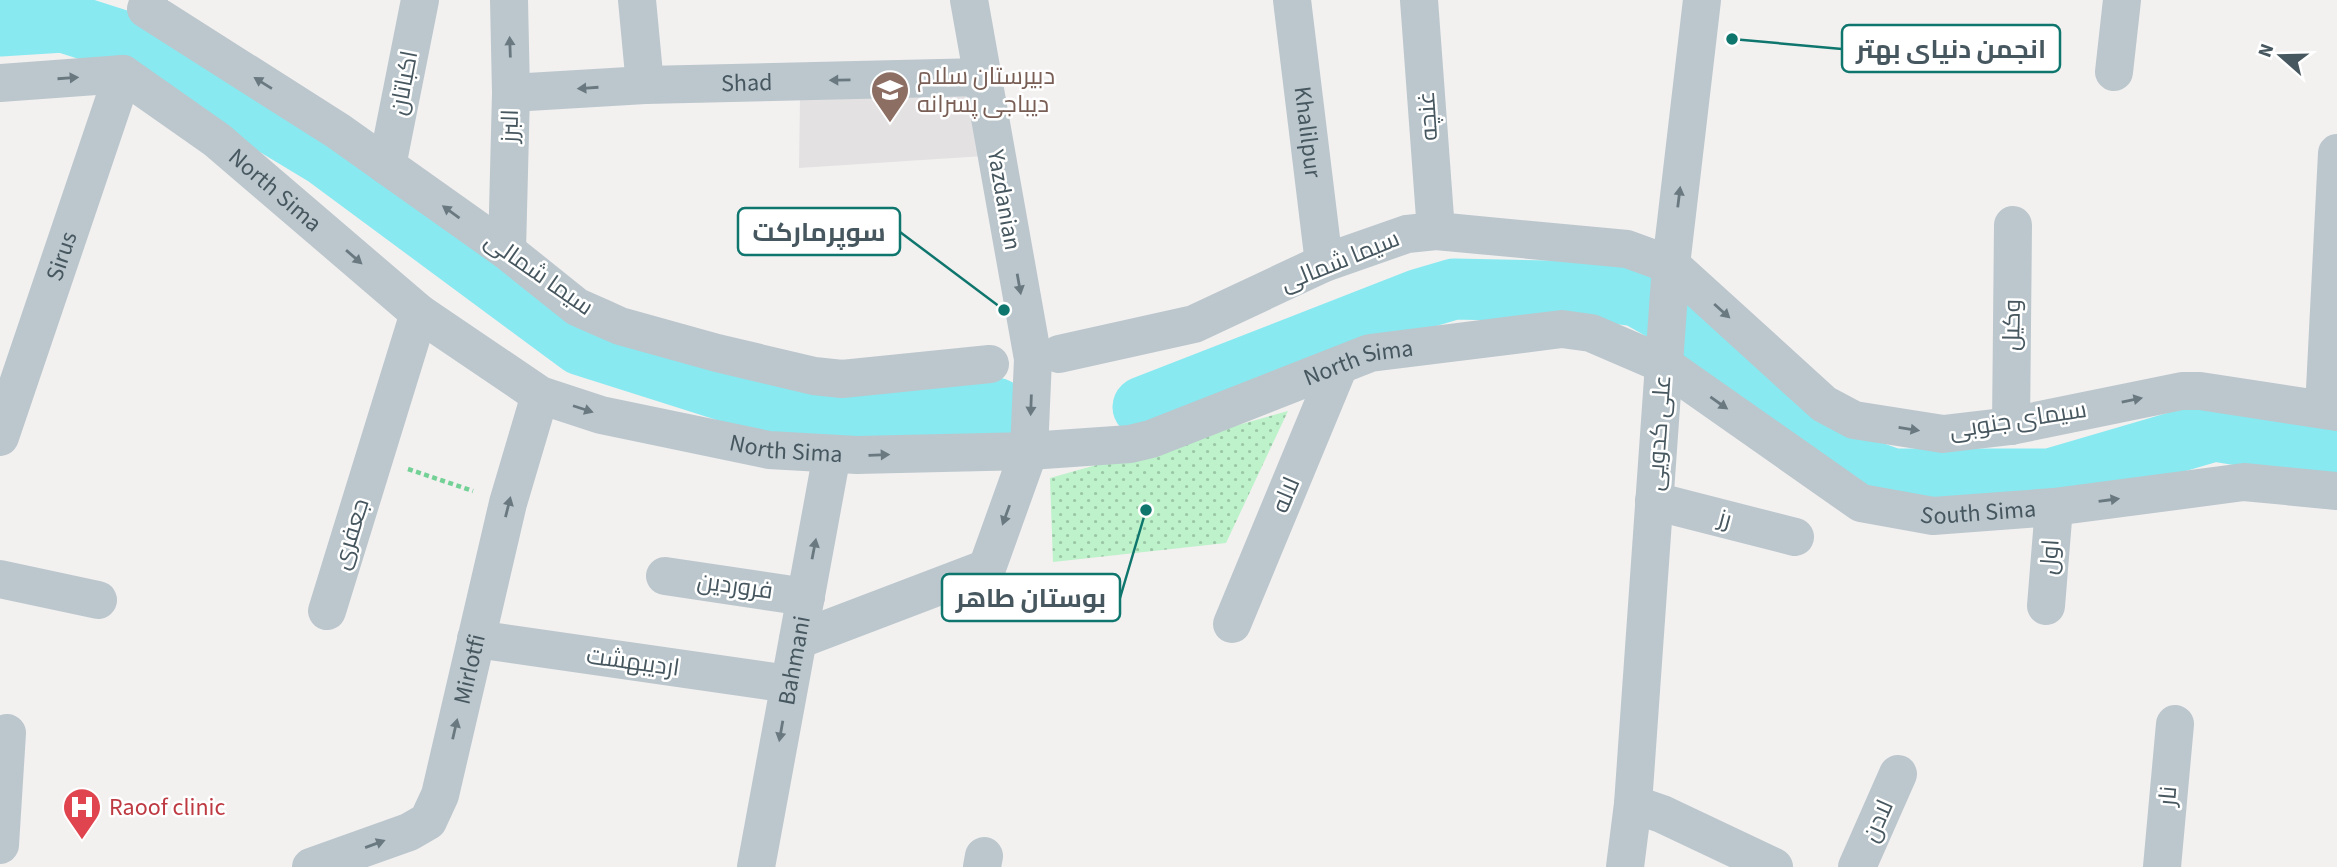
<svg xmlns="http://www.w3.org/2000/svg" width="2337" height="867" font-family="'Source Sans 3',Cairo,sans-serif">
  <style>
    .education { fill: #e4e1e2 }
    .grass { fill: url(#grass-dots) }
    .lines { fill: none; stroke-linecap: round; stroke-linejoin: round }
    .river { stroke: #88e9f0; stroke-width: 61 }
    .path { stroke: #73d196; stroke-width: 4.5; stroke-dasharray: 5 3.5; stroke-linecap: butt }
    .minor { stroke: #bbc7cd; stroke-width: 38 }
    .oneway { fill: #6a7980 }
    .labels { text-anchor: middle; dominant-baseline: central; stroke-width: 5; stroke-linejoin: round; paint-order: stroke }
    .education-label { font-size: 24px; fill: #785e54; stroke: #fff; text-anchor: start }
    .street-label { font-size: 24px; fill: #47575f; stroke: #fff }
    .health-label { font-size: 24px; fill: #be3a42; stroke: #fff; text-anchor: start }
    .leader { fill: none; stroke: #0f766e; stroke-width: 2.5 }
    .callout-dot { fill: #0f766e; stroke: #fff; stroke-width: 2.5 }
    .callout { fill: #fff; stroke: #0f766e; stroke-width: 2.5 }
    .callout-label { font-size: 26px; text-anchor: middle; font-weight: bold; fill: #47575f }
  </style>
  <defs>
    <pattern id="grass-dots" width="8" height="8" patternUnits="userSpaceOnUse" patternTransform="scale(1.75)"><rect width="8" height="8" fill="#bdf2ca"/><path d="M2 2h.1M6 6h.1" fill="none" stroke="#9bc7a7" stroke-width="1.8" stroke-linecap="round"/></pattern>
  </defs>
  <rect width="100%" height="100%" fill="#f3f0f0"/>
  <path class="education" d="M975 89 984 156 799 168 800 92Z"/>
  <path class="grass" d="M1288 411 1226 543 1053 562 1050 478Z"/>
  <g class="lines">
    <path class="river" d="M0 26 63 22 129 43 241 105 324 155 581 345 814 419 996 408
      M1143 407 1420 299 1454 289 1605 292 1637 296 1688 325 1859 467 1893 479H2050L2214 431 2337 451"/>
    <path class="path" d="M408 469 473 491"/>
    <g class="minor">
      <path d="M149 0 146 9 338 131 507 251 577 307 602 318 620 326 717 353 814 376 842 379 990 364"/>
      <path d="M637 0 645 85"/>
      <path id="s1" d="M1292 0 1324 263"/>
      <path d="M1419 0 1436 231"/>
      <path d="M2114 72 2122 0"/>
      <path id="s2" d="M0 83 123 74 217 140 419 313 540 395 601 415 769 450 857 455 1029 451 1130 444 1151 439 1370 353 1562 329 1591 333 1663 364 1861 503 1933 516 2054 507 2244 482 2337 491"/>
      <path id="s3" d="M511 93 645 85 982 77"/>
      <path d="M387 166 420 0"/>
      <path d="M507 251 511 93 509 0"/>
      <path d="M1059 354 1194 324 1324 263 1407 234 1436 231 1627 249 1671 265 1824 404 1854 420 1943 434 2011 426 2182 391H2200L2337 412"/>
      <path d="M2324 409 2337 153"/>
      <path d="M2011 426 2013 225"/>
      <path id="s4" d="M0 437 123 74"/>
      <path d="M1654 501 1795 537"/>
      <path d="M665 576 806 597"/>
      <path d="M0 579 98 600"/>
      <path d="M2046 606 2054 507"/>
      <path d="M327 611 419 313"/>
      <path d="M1232 624 1339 366"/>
      <path d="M476 639 789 684"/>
      <path d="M798 640 987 568 1029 451 1033 359 969 0"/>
      <path d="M1633 804 1662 814 1774 867"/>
      <path d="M0 845 7 733"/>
      <path id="s5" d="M311 867 409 832 428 821 440 795 508 503 540 395"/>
      <path id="s6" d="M756 867 832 454"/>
      <path d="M982 867 984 856"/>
      <path d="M1625 867 1633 804 1671 265 1702 0"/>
      <path d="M1857 867 1898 774"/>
      <path d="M2162 867 2175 724"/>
    </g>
  </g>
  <defs><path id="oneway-solid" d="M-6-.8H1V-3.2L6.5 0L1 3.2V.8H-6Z" transform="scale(1.75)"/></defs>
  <g class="oneway">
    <use href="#oneway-solid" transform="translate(510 47) rotate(-92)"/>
    <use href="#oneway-solid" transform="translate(68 78) rotate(-4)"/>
    <use href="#oneway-solid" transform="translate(840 80) rotate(179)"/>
    <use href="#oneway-solid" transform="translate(263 83) rotate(-148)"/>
    <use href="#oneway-solid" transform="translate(588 88) rotate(176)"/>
    <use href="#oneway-solid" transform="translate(1679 197) rotate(-83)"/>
    <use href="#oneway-solid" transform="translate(451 212) rotate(-144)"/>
    <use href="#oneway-solid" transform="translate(354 257) rotate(41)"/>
    <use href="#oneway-solid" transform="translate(1019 284) rotate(80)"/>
    <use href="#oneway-solid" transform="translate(1722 311) rotate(42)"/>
    <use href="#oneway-solid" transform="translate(2132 400) rotate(-12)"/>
    <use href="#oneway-solid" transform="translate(1719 403) rotate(35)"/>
    <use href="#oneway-solid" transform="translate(1031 405) rotate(92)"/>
    <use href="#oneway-solid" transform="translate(583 409) rotate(18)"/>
    <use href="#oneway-solid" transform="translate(1909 429) rotate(9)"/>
    <use href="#oneway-solid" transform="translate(879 455) rotate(-2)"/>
    <use href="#oneway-solid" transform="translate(2109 500) rotate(-8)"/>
    <use href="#oneway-solid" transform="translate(508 507) rotate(-76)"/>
    <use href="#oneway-solid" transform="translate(1006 515) rotate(110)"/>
    <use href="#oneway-solid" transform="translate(814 549) rotate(-79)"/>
    <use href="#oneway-solid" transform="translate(455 729) rotate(-77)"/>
    <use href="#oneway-solid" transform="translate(781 731) rotate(100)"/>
    <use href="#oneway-solid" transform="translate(375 844) rotate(-20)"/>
  </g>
  <defs>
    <symbol id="school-pin" viewBox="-11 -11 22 30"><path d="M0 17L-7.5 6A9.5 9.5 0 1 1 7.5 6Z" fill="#8d6e63" stroke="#fff"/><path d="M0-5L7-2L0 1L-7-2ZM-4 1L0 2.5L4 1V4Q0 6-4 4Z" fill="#fff"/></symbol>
    <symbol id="hospital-pin" viewBox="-11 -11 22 30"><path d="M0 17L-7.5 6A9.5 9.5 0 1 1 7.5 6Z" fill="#e0444e" stroke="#fff"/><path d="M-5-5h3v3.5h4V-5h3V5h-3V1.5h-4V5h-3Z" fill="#fff"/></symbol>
  </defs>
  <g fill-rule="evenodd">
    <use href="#school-pin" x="868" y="68" width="44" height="60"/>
    <use href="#hospital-pin" x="60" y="785" width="44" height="60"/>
  </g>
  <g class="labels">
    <g class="education-label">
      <text x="917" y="76">دبیرستان سلام<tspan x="917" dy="28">دیباجی پسرانه</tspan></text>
    </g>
    <g class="street-label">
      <text transform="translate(404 83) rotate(-79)">اکباتان</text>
      <text stroke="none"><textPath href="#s3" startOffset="236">Shad</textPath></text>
      <text transform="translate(1428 116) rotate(-94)">غنچه</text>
      <text transform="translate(510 126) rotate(-88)">البرز</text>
      <text stroke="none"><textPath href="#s1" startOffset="133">Khalilpur</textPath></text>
      <text stroke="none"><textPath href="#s2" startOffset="315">North Sima</textPath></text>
      <text transform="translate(1004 200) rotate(80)">Yazdanian</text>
      <text stroke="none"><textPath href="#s4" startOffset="191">Sirus</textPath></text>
      <text transform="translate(1340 261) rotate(-22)">سیما شمالی</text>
      <text transform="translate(539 274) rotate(35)">سیما شمالی</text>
      <text transform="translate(2012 325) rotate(-89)">وکیل</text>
      <text stroke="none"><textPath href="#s2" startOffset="1491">North Sima</textPath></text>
      <text transform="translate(2018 420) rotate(-9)">سیمای جنوبی</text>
      <text transform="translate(1659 433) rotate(-86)">علی کدویی</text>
      <text stroke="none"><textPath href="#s2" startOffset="903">North Sima</textPath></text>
      <text transform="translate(1286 495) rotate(-67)">لاله</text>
      <text stroke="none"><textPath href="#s2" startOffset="2166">South Sima</textPath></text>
      <text transform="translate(1725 519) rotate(15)">رز</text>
      <text transform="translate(351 534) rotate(-73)">جعفری</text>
      <text transform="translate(2050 557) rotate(-86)">اول</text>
      <text transform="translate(735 586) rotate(8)">فروردین</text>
      <text stroke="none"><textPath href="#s6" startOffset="210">Bahmani</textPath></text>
      <text transform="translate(633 662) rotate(8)">اردیبهشت</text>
      <text stroke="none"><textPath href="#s5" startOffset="284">Mirlotfi</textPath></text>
      <text transform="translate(2168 796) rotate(-85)">نار</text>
      <text transform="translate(1878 821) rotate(-66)">لادن</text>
    </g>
    <g class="health-label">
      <text x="109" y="807">Raoof clinic</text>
    </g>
  </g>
  <path class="leader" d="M1732 39L1842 49M1004 310L900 232M1146 510L1120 598"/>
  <g class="callout-dot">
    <circle cx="1732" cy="39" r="7"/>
    <circle cx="1004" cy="310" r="7"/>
    <circle cx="1146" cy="510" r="7"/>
  </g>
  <g class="callout">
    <rect x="1842" y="25" width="218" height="47" rx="7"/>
    <rect x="738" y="208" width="162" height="47" rx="7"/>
    <rect x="942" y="574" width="178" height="47" rx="7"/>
  </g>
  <g class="callout-label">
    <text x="1951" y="58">انجمن دنیای بهتر</text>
    <text x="819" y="241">سوپرمارکت</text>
    <text x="1031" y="607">بوستان طاهر</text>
  </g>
  <g transform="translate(2281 56) rotate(290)" stroke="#ffffff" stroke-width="5" paint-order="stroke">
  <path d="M0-5L12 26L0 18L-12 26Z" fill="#47575f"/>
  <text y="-10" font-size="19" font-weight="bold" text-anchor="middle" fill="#47575f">N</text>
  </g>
</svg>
